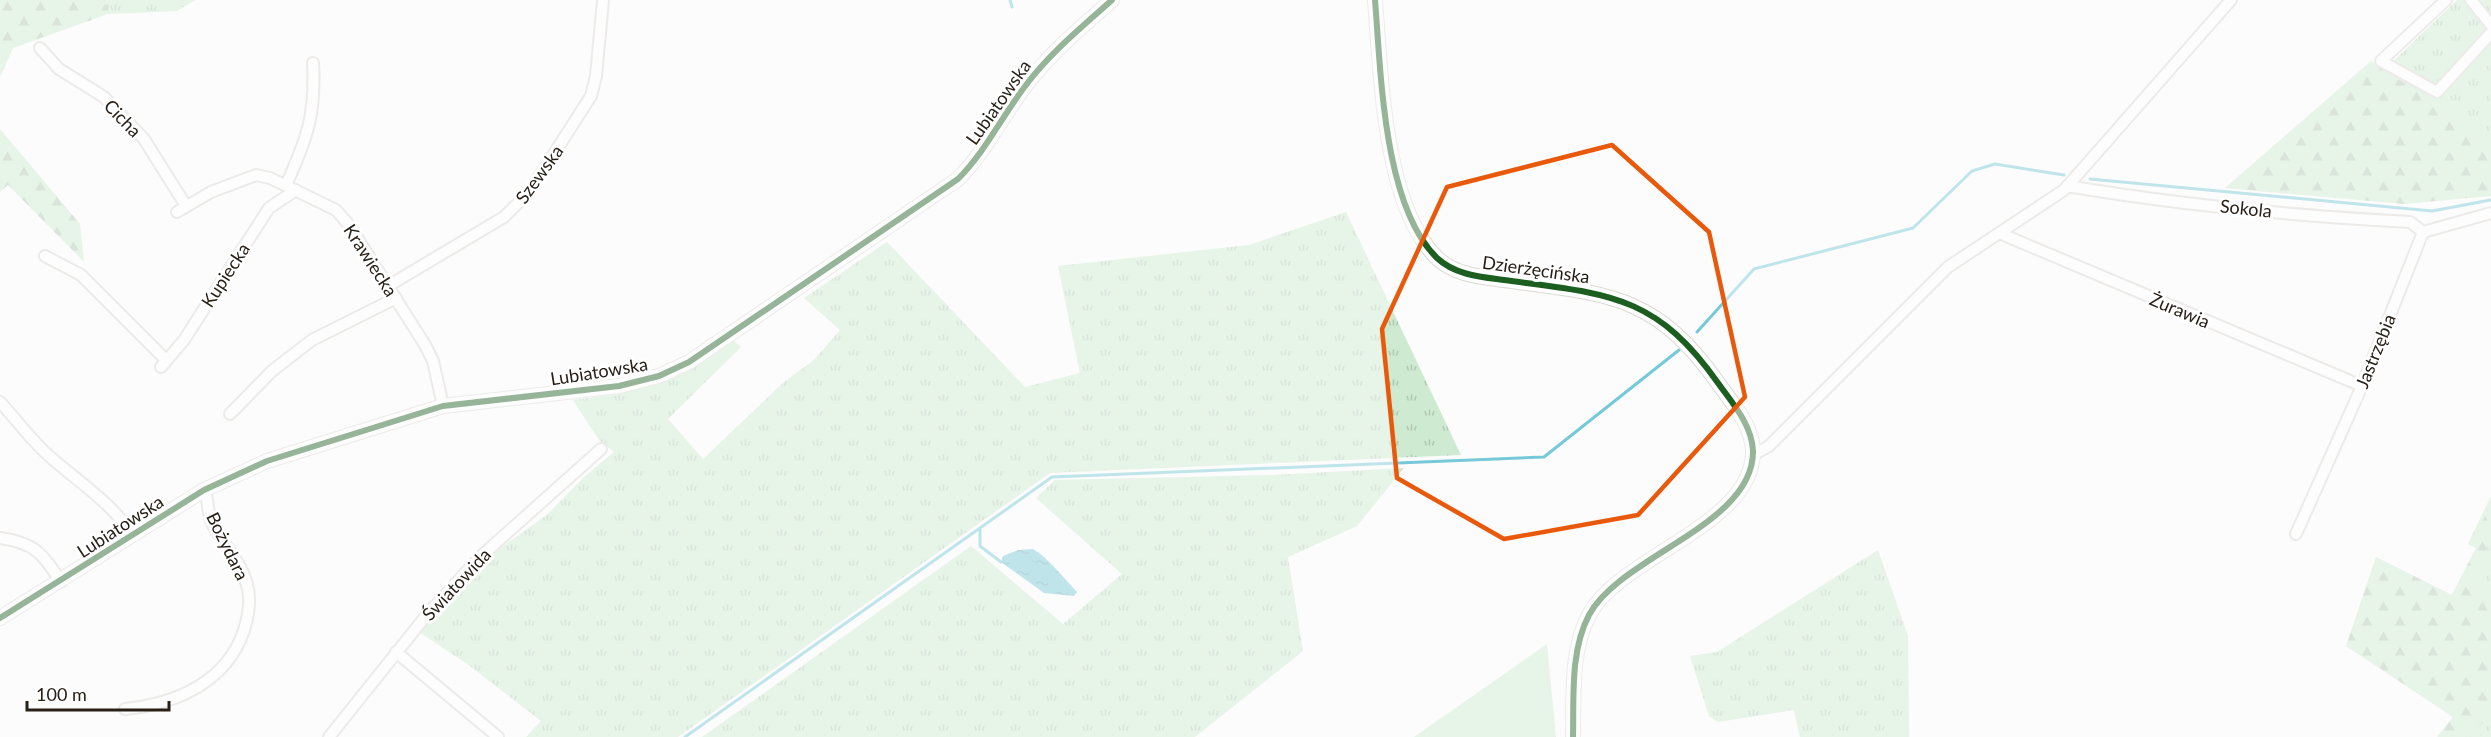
<svg xmlns="http://www.w3.org/2000/svg" width="2491" height="737" font-family="Lato,sans-serif">
  <style>
    .grass { fill: url(#grass-tufts) }
    .forest { fill: url(#forest-firs) }
    .garden { fill: #ceead0 }
    .water { fill: url(#water-ripples) }
    .lines { fill: none; stroke-linecap: round; stroke-linejoin: round }
    .stream { stroke: #76c9d8; stroke-width: 3 }
    .minor-casing { stroke: #dcd8d3; stroke-width: 14 }
    .tertiary-casing { stroke: #dcd8d3; stroke-width: 16 }
    .minor { stroke: #fff; stroke-width: 10 }
    .tertiary { stroke: #fff; stroke-width: 14 }
    .cycleway-casing { stroke: #fff; stroke-width: 10 }
    .cycleway { stroke: #1b5e20; stroke-width: 6 }
    .marked { fill: none; stroke: #e8590c; stroke-width: 4.5; stroke-linejoin: round }
    .labels { text-anchor: middle; dominant-baseline: central; stroke-width: 6; stroke-linejoin: round; paint-order: stroke }
    .street-label { font-size: 18px; fill: #282017; stroke: #fff }
  </style>
  <defs>
    <pattern id="grass-tufts" width="24" height="20" patternUnits="userSpaceOnUse" patternTransform="scale(1.5)"><rect width="24" height="20" fill="#ceead0"/><path d="M3 7l-1-3M5 7V3M7 7l1-3M15 17l-1-3M17 17v-4M19 17l1-3" fill="none" stroke="#b1c8b2"/></pattern>
    <pattern id="forest-firs" width="22" height="20" patternUnits="userSpaceOnUse" patternTransform="scale(1.5)"><rect width="22" height="20" fill="#ceead0"/><path d="M5 1l3.5 6h-7zM16 11l3.5 6h-7z" fill="#b1c8b2"/></pattern>
    <pattern id="water-ripples" width="26" height="14" patternUnits="userSpaceOnUse" patternTransform="scale(1.5)"><rect width="26" height="14" fill="#76c9d8"/><path d="M2 4q2-2 4 0t4 0M15 11q2-2 4 0t4 0" fill="none" stroke="#66acb9"/></pattern>
  </defs>
  <rect width="100%" height="100%" fill="#fcfcfc"/>
  <path class="grass" d="M90 0H195L177 11 108 14 109 5Z
    M2457 0H2491V137L2484 136 2384 70Z
    M1346 212 1461 455 1050 473 678 737H526L541 721 470 666 419 632 478 564 548 514 584 477 614 452 599 440 573 400 620 394 674 377 734 341 741 347 668 419 703 459 783 383 814 360 840 330 804 298 887 242 1025 387 1080 373 1058 266 1249 245Z
    M1404 468 1357 526 1288 557 1303 651 1195 737H702L971 546 1063 624 1122 574 1036 498 1055 480 1273 475Z
    M2491 496V621L2452 595 2476 548 2468 544Z
    M1878 550 1908 636 1909 737H1800L1794 710 1718 722 1709 716 1690 656 1717 652Z
    M2491 697V737H2463Z"/>
  <path class="forest" d="M0 0H90L109 5 108 14 13 48 0 77Z
    M2371 61 2484 136 2491 137V196L2404 204 2225 188Z
    M0 129 80 224 84 262 8 185 0 192Z
    M2491 506V536L2475 586 2491 595V713L2471 737H2437L2453 717 2346 646 2376 557 2452 595 2476 548 2468 544Z"/>
  <path class="garden" d="M1547 644 1556 737H1414Z"/>
  <path class="water" d="M1033 549C1047 557 1065 579 1077 592L1074 596 1044 593 1001 562 1003 556 1018 550Z"/>
  <g class="lines">
    <path class="stream" d="M1010 0 1012 7
      M2090 179 2432 211 2491 200
      M1697 332 1754 269 1913 228 1972 171 1995 164 2064 175
      M980 529V546L1001 562
      M685 737 1052 477 1544 457 1679 350"/>
    <defs>
      <path id="minor" d="M2446 0 2381 61 2437 92 2491 33
        M2471 0 2491 25
        M40 48 59 69 104 97 144 139 186 206
        M286 185C307 139 316 114 313 63
        M2067 186C2180 205 2296 216 2410 222L2423 232
        M177 212 211 192 256 175 270 178 336 210 349 225 425 345 433 361 443 406
        M2423 232 2491 213
        M1999 233 2362 386
        M45 256 81 275 166 360
        M388 286 504 217 530 191 591 96 596 76 603 0
        M161 367 184 340 269 208 296 190
        M0 402C16 419 30 439 48 455 77 481 111 502 133 535
        M230 414 272 371 312 340 396 298
        M1753 455 1769 446 1948 267 2064 190 2231 0
        M2296 534 2362 386 2423 232
        M0 538C35 543 42 553 61 582
        M396 652 498 737
        M125 709C176 704 227 682 244 630 248 617 251 603 248 589 243 561 222 546 211 521 207 511 209 500 204 490
        M329 737 425 617 479 558 601 449"/>
      <path id="tertiary" d="M1375 0C1381 72 1383 205 1437 258 1455 275 1481 277 1504 280 1606 294 1655 293 1718 383 1733 404 1752 425 1753 451 1754 525 1620 556 1589 615 1570 651 1574 697 1573 737
        M0 618 204 490 267 461 443 406 619 386 659 376 689 362 958 179C986 151 1002 116 1026 85 1051 52 1082 27 1112 0"/>
    </defs>
    <use href="#minor" class="minor-casing"/>
    <use href="#tertiary" class="tertiary-casing"/>
    <use href="#minor" class="minor"/>
    <use href="#tertiary" class="tertiary"/>
    <defs>
      <path id="cycleway" d="M1375 0C1381 72 1383 205 1437 258 1455 275 1481 277 1504 280 1606 294 1655 293 1718 383 1733 404 1752 425 1753 451 1754 525 1620 556 1589 615 1570 651 1574 697 1573 737
        M0 618 204 490 267 461 443 406 619 386 659 376 689 362 958 179C986 151 1002 116 1026 85 1051 52 1082 27 1112 0"/>
    </defs>
    <use href="#cycleway" class="cycleway-casing"/>
    <use href="#cycleway" class="cycleway"/>
  </g>
  <path d="M0 0H2491V737H0ZM1612 145 1709 232 1745 397 1638 515 1504 539 1397 478 1382 329 1447 187Z" fill="#fcfcfc" fill-opacity=".55" fill-rule="evenodd"/>
  <path class="marked" d="M1612 145 1709 232 1745 397 1638 515 1504 539 1397 478 1382 329 1447 187Z"/>
  <g class="labels">
    <g class="street-label">
      <text transform="translate(998 102) rotate(-55)">Lubiatowska</text>
      <text transform="translate(123 118) rotate(46)">Cicha</text>
      <text transform="translate(539 174) rotate(-54)">Szewska</text>
      <text transform="translate(2246 208) rotate(6)">Sokola</text>
      <text transform="translate(371 260) rotate(57)">Krawiecka</text>
      <text transform="translate(1536 269) rotate(8)">Dzierżęcińska</text>
      <text transform="translate(225 275) rotate(-57)">Kupiecka</text>
      <text transform="translate(2180 310) rotate(23)">Żurawia</text>
      <text transform="translate(2375 351) rotate(-68)">Jastrzębia</text>
      <text transform="translate(599 371) rotate(-9)">Lubiatowska</text>
      <text transform="translate(120 526) rotate(-33)">Lubiatowska</text>
      <text transform="translate(228 546) rotate(64)">Bożydara</text>
      <text transform="translate(456 584) rotate(-47)">Światowida</text>
    </g>
  </g>
  <path d="M27 701v9h142v-9" fill="none" stroke="#282017" stroke-width="3"/>
  <text x="36" y="701" font-size="18" fill="#282017" stroke="#ffffff" stroke-width="4.5" paint-order="stroke">100 m</text>
</svg>
